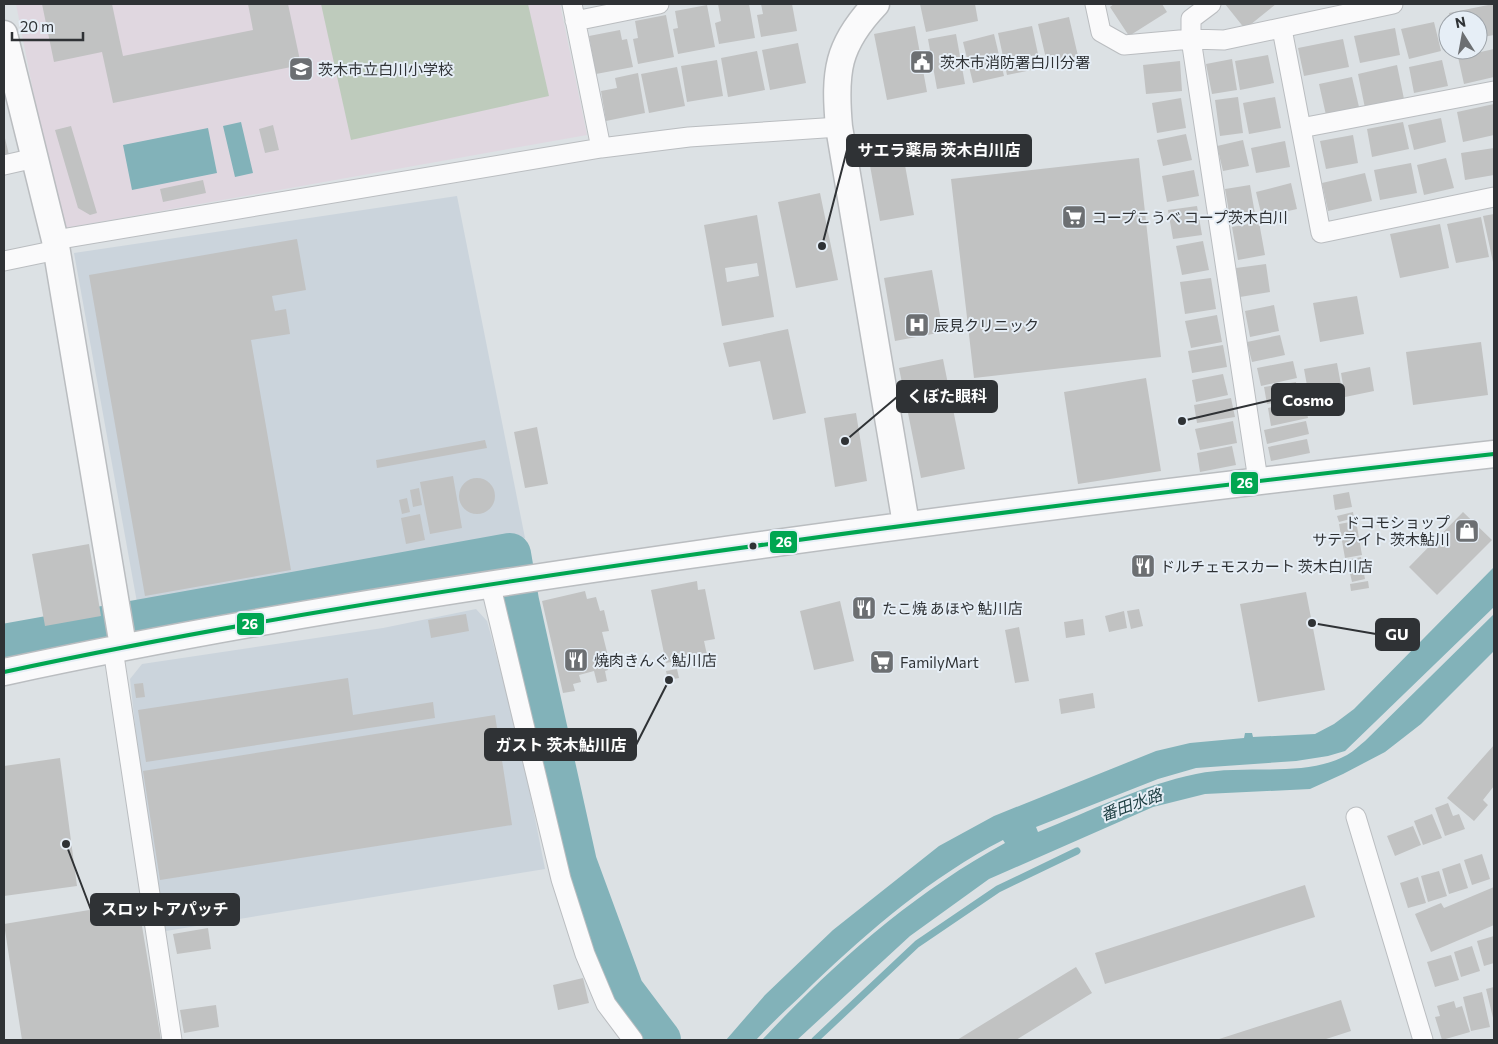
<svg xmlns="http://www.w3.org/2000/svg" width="1498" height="1044" font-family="Commissioner,'Noto Sans JP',sans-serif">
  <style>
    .built { fill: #cbd4dc }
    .education { fill: #e0d7e0 }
    .green { fill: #becbbc }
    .water { fill: #82b2b9 }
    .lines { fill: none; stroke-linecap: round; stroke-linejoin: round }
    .stream { stroke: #82b2b9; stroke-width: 7 }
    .river { stroke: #82b2b9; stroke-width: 42 }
    .building { fill: #c1c2c2; fill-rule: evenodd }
    .street-casing { stroke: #babdc0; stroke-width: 21 }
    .secondary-casing { stroke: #babdc0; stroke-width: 29 }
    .street { stroke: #fafafb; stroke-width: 19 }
    .secondary { stroke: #fafafb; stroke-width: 26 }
    .bus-1-casing { stroke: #e6eef6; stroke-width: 8 }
    .bus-1 { stroke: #00a651; stroke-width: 4 }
    .bus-dot { fill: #2f3235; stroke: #e6eef6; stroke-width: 2 }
    .labels { text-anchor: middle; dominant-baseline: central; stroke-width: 4; stroke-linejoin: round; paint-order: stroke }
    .poi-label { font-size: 15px; fill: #2f3235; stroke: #e6eef6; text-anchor: start }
    .water-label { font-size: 16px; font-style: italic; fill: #1b3c40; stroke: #e6eef6 }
    .leader { fill: none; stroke: #2f3235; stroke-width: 2 }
    .callout-dot { fill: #2f3235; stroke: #e6eef6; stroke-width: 2 }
    .callout { fill: #2f3235; stroke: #2f3235; stroke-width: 2 }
    .callout-label { font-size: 16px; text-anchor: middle; font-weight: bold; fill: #fff }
    .line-badge { stroke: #e6eef6; stroke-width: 2 }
    .badge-label { font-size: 14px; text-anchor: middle; font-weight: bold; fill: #fff }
  </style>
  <rect width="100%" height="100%" fill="#dce1e4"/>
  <path class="built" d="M457 196 525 538 138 608 74 253Z
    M476 609 487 621 520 742 545 869 166 931 153 889 130 679 142 664 383 628Z"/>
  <path class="education" d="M16 4H560L587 135 60 229Z"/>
  <path class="green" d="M321 4H528L549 96 351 140Z"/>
  <path class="water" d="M241 122 253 173 235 177 223 126Z
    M208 128 217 173 132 190 123 145Z
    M1494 567V607L1345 751 1328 756 1296 761 1196 768 1158 779 1036 827 1038 832C1090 811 1142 785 1196 774 1245 763 1303 779 1347 755 1354 751 1360 745 1365 741L1494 614V651L1421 724 1385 752 1343 774 1310 789 1205 794 1153 807 989 879 910 936 797 1040H762C833 964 913 893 1005 843L1003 840C931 877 871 929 813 984 794 1003 774 1020 756 1040H726L765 995 833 930 939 846 994 816 1156 751 1190 743 1244 738 1245 733H1252L1253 737 1315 734 1334 724 1354 709Z"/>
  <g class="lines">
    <path class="stream" d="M815 1040 917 944 998 889 1077 851"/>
    <path class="river" d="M4 645 510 554 518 601 576 863 623 991 660 1040"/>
  </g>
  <path class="building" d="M42 4H112L123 56 253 30 248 4H288L301 65 113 103 102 52 54 62Z
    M718 4H749L755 38 719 44 715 23 721 21Z
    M761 4H792L797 31 761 37 757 15 763 14Z
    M920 4H975L978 21 926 32Z
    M1114 4H1162L1167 12 1129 36 1110 7Z
    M1225 4H1276L1245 29Z
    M1493 4 1494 35 1478 38V20H1451L1449 13Z
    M707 5 715 47 678 54 673 29 678 28 675 11Z
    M666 15 674 57 638 64 633 39 638 38 635 21Z
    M1069 17 1078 56 1047 63 1038 24Z
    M1434 22 1441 51 1409 59 1401 29Z
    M915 26 927 92 887 100 874 34Z
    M1032 26 1041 68 1007 75 998 33Z
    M1395 28 1400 55 1360 63 1354 36Z
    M620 30 622 40 627 39 633 67 596 74 589 36Z
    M956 34 965 84 937 89 928 39Z
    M994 34 1004 76 973 83 963 42Z
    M1343 39 1349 67 1304 76 1298 48Z
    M798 43 806 83 770 90 762 50Z
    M1494 49V77L1464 84 1458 57Z
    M757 51 765 90 728 97 721 58Z
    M1268 55 1274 83 1240 90 1235 61Z
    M1232 59 1237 90 1212 94 1206 64Z
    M717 60 723 96 687 102 681 66Z
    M1442 60 1448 86 1414 93 1409 67Z
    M1180 61 1182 91 1146 94 1143 65Z
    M1397 65 1404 99 1365 108 1358 74Z
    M677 67 685 106 649 113 641 74Z
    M638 73 645 113 606 121 601 91 617 88 615 78Z
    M1352 77 1359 107 1326 115 1319 84Z
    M1238 97 1243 133 1220 136 1215 100Z
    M1275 97 1281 128 1249 134 1243 103Z
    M1181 98 1186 128 1157 133 1152 103Z
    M1494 104V135L1463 142 1457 112Z
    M1441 118 1446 142 1414 150 1408 125Z
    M1403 122 1409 149 1372 157 1367 129Z
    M273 125 279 150 265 153 259 129Z
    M71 126 97 213 90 215 78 208 55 130Z
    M4 134 9 155 4 156Z
    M1186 134 1192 160 1163 166 1157 140Z
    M1353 135 1358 163 1326 169 1320 141Z
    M1243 140 1249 166 1223 171 1217 146Z
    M1285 141 1290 167 1256 173 1251 148Z
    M901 143 914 215 880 221 867 149Z
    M1494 148V175L1465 180 1461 153Z
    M1139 158 1161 357 974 378 951 179Z
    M1446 158 1454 188 1424 195 1417 165Z
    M1411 163 1417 193 1380 200 1374 170Z
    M1194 170 1199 196 1167 202 1162 176Z
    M1365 173 1372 201 1328 211 1322 183Z
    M203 180 206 193 163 202 160 189Z
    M1291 183 1297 209 1262 217 1256 192Z
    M1250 185 1255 214 1230 218 1225 189Z
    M820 193 838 280 796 288 778 202Z
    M1197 206 1202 235 1173 239 1168 210Z
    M1494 214V262H1493L1483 216Z
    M757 215 774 317 722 326 704 225ZM757 263 759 276 727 282 725 268Z
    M1481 217 1489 257 1456 263 1447 224Z
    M1259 222 1265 255 1238 260 1232 227Z
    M1440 224 1449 268 1400 278 1390 234Z
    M297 239 306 290 272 296 275 311 286 309 290 334 251 340 291 570 145 596 89 275Z
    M1203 241 1209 270 1182 275 1176 246Z
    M1266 264 1270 292 1240 297 1236 268Z
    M932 270 943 332 895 341 884 278Z
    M1211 278 1216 309 1185 314 1180 282Z
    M1357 296 1364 334 1320 342 1313 303Z
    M1274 305 1279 331 1250 337 1245 311Z
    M1217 315 1222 342 1191 348 1185 321Z
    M788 329 806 413 773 420 760 361 729 367 723 343Z
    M1280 335 1285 355 1252 362 1247 342Z
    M1481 342 1488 395 1413 405 1406 352Z
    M1223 345 1227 367 1192 373 1188 351Z
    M943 359 965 469 921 478 899 368Z
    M1293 361 1297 378 1261 386 1257 368Z
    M1337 363 1343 396 1310 402 1304 369Z
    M1370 367 1374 391 1345 397 1341 373Z
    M1223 374 1228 395 1196 402 1192 380Z
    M1146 378 1161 471 1078 484 1064 392Z
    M1296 382 1298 399 1267 404 1264 387Z
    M1231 398 1235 417 1197 423 1194 405Z
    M1304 400 1308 418 1271 426 1268 408Z
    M856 413 867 481 835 487 824 418Z
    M1233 421 1237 443 1200 450 1195 429Z
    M1306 421 1309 434 1267 444 1264 430Z
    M537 427 548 484 525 488 514 432Z
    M1307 439 1310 453 1271 461 1268 447Z
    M485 440 487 448 377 468 376 460Z
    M1232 446 1236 465 1200 472 1197 453Z
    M453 476 462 528 430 534 420 482Z
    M459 496a18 18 0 1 1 36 0a18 18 0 1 1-36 0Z
    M419 488 422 505 413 507 410 490Z
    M1349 492 1352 507 1335 510 1333 495Z
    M407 498 410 512 402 514 399 500Z
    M1353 512 1354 518 1339 522 1337 516Z
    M1463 512 1492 540 1437 595 1409 567Z
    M420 514 425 540 406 544 401 518Z
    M1356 521 1362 555 1345 558 1339 524Z
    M89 544 101 616 45 626 32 554Z
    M1361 557 1365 579 1352 582 1347 560Z
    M697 581 698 590 705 589 715 639 704 641 707 655 666 663 651 590Z
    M1368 581 1369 588 1351 591 1350 584Z
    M585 591 587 599 596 597 600 611 604 610 609 631 602 632 610 664 607 665 608 670 605 671 607 681 597 683 594 671 579 675 581 682 573 684 575 691 563 693 542 601Z
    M1306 592 1325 690 1258 702 1240 604Z
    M840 601 854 661 814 670 800 611Z
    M1139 609 1143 626 1131 629 1127 611Z
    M1124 611 1127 628 1109 632 1105 616Z
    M466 614 469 631 431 638 428 620Z
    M1083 619 1085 635 1066 638 1064 622Z
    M1019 627 1029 681 1015 683 1005 630Z
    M677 669 679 678 668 680 666 671Z
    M348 678 353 715 433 702 435 718 146 762 138 710Z
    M143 683 145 697 136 698 134 684Z
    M1093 693 1095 708 1061 714 1059 699Z
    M495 715 512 825 160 880 143 771Z
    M1494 745V786L1483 800 1488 805 1474 821 1447 798Z
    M60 758 77 886 4 896V766Z
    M1448 803 1453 816 1459 814 1465 829 1445 836 1435 808Z
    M1432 814 1442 838 1423 845 1414 821Z
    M1413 826 1421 845 1395 856 1387 836Z
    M1482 854 1490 879 1472 885 1464 860Z
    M1460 863 1468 888 1449 894 1442 869Z
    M1439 871 1447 896 1428 902 1421 876Z
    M1418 877 1426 903 1408 908 1400 883Z
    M1305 885 1315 917 1105 984 1095 953Z
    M1494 887V925L1431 952 1415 914 1441 903 1444 908Z
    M138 902 161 1040H22L4 924Z
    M208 928 211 949 177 954 173 934Z
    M1494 936V963L1484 966 1477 941Z
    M1472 946 1480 971 1461 977 1454 952Z
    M1451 955 1459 980 1435 987 1427 962Z
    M1076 967 1092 993 1016 1040H957Z
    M583 978 589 1003 558 1010 553 985Z
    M1494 987V1022L1486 989Z
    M1482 992 1490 1027 1471 1031 1463 997Z
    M1341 1000 1351 1031 1323 1040H1216Z
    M1454 1001 1456 1008 1462 1006 1470 1032 1442 1040 1435 1017 1440 1016 1437 1006Z
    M216 1005 219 1027 184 1033 180 1010Z"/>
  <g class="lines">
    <defs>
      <path id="street" d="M572 4 601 148
        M1095 4 1101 32 1124 45 1191 39 1224 40 1393 4
        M1211 4 1191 19V39L1258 480
        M575 21 659 4
        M1282 29 1321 233 1494 197
        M1301 128 1494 91
        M4 165 35 158
        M55 240 601 148 689 137 839 127
        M4 261 57 250
        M490 583 561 879 585 954 606 1004 633 1040
        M113 649 172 1040
        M1356 817 1423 1040"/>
      <path id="secondary" d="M876 4C837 45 834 72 839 127L906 524
        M4 34 55 240 123 646
        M4 672C231 623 460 588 690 555 958 517 1226 484 1494 454"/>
    </defs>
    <use href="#street" class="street-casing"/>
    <use href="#secondary" class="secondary-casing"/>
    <use href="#street" class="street"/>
    <use href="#secondary" class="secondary"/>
    <defs>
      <path id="bus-1" d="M4 672C231 623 460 588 690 555 958 517 1226 484 1494 454"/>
    </defs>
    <use href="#bus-1" class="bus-1-casing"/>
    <use href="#bus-1" class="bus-1"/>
  </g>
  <defs>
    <symbol id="civic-square" viewBox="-11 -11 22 22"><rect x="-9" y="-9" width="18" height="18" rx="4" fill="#6c6f72" stroke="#e6eef6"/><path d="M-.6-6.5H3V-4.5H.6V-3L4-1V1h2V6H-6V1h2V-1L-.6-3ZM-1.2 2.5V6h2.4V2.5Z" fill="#fff"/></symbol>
    <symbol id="school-square" viewBox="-11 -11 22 22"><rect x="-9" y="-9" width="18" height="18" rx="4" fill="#6c6f72" stroke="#e6eef6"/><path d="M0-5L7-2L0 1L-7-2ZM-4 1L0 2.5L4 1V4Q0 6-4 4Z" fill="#fff"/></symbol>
    <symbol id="supermarket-square" viewBox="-11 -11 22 22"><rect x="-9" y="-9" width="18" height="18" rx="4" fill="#6c6f72" stroke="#e6eef6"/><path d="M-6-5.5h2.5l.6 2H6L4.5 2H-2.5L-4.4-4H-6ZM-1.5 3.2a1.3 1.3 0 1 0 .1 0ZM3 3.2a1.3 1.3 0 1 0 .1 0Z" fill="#fff"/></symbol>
    <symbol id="hospital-square" viewBox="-11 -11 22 22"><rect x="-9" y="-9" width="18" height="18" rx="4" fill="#6c6f72" stroke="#e6eef6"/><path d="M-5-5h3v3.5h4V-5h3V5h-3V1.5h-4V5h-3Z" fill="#fff"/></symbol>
    <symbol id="shop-square" viewBox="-11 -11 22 22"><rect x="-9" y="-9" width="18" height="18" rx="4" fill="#6c6f72" stroke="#e6eef6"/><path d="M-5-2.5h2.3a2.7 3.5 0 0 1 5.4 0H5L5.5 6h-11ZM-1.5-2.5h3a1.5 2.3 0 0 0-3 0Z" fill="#fff"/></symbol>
    <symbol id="restaurant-square" viewBox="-11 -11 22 22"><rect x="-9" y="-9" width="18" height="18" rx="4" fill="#6c6f72" stroke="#e6eef6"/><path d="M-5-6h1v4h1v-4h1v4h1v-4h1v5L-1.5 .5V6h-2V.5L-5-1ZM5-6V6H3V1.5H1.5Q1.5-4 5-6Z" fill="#fff"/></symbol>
  </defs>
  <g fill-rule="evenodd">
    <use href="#civic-square" x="908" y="48" width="28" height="28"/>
    <use href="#school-square" x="287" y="55" width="28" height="28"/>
    <use href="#supermarket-square" x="1060" y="203" width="28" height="28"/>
    <use href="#hospital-square" x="903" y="311" width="28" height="28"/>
    <use href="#shop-square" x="1453" y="517" width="28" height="28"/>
    <use href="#restaurant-square" x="1129" y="552" width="28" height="28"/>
    <use href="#restaurant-square" x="850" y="594" width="28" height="28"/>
    <use href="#restaurant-square" x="562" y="646" width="28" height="28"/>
    <use href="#supermarket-square" x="868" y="648" width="28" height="28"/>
  </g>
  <circle class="bus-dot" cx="753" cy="546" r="4.5"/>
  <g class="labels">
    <g class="poi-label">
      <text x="940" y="62">茨木市消防署白川分署</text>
      <text x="318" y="69">茨木市立白川小学校</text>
      <text x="1092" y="217">コープこうべ コープ茨木白川</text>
      <text x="934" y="325">辰見クリニック</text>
      <text x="1450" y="522" text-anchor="end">ドコモショップ<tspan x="1450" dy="17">サテライト 茨木鮎川</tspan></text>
      <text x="1160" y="566">ドルチェモスカート 茨木白川店</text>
      <text x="882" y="608">たこ焼 あほや 鮎川店</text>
      <text x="594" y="660">焼肉きんぐ 鮎川店</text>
      <text x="900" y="662">FamilyMart</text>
    </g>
    <g class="water-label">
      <text transform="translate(1131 804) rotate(-20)">番田水路</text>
    </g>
  </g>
  <path class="leader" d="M822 246L847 150M845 441L897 397M1182 421L1272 400M1312 623L1376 634M669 680L636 745M66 844L91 910"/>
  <g class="callout-dot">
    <circle cx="822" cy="246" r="5"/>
    <circle cx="845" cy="441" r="5"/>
    <circle cx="1182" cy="421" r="5"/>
    <circle cx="1312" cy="623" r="5"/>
    <circle cx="669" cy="680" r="5"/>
    <circle cx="66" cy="844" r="5"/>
  </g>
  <g class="callout">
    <rect x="847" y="135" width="184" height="31" rx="5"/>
    <rect x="897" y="381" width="100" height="31" rx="5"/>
    <rect x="1272" y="384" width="72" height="31" rx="5"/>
    <rect x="1376" y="619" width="43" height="31" rx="5"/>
    <rect x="485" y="729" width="151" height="31" rx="5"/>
    <rect x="91" y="894" width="148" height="31" rx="5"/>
  </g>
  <g class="callout-label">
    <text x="939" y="156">サエラ薬局 茨木白川店</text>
    <text x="947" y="402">くぼた眼科</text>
    <text x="1308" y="406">Cosmo</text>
    <text x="1397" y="640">GU</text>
    <text x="561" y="751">ガスト 茨木鮎川店</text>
    <text x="165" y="915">スロットアパッチ</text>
  </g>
  <g class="line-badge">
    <rect x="1230" y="471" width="29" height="24" rx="5" fill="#00a651"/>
    <rect x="769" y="530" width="29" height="24" rx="5" fill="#00a651"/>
    <rect x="236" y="612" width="29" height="24" rx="5" fill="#00a651"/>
  </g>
  <g class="badge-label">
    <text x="1245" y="488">26</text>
    <text x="784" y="547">26</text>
    <text x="250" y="629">26</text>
  </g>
  <rect width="1498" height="1044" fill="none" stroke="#2f3235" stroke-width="10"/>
  <g transform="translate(1463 35) rotate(349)"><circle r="24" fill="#e6eef6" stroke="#9da3a9"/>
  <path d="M0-4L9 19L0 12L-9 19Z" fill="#6c6f72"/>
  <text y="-8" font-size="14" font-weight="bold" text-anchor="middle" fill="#2f3235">N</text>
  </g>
  <path d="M12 32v8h71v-8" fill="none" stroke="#2f3235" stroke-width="2.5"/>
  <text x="20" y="32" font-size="15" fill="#2f3235" stroke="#e6eef6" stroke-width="4" paint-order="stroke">20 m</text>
</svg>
